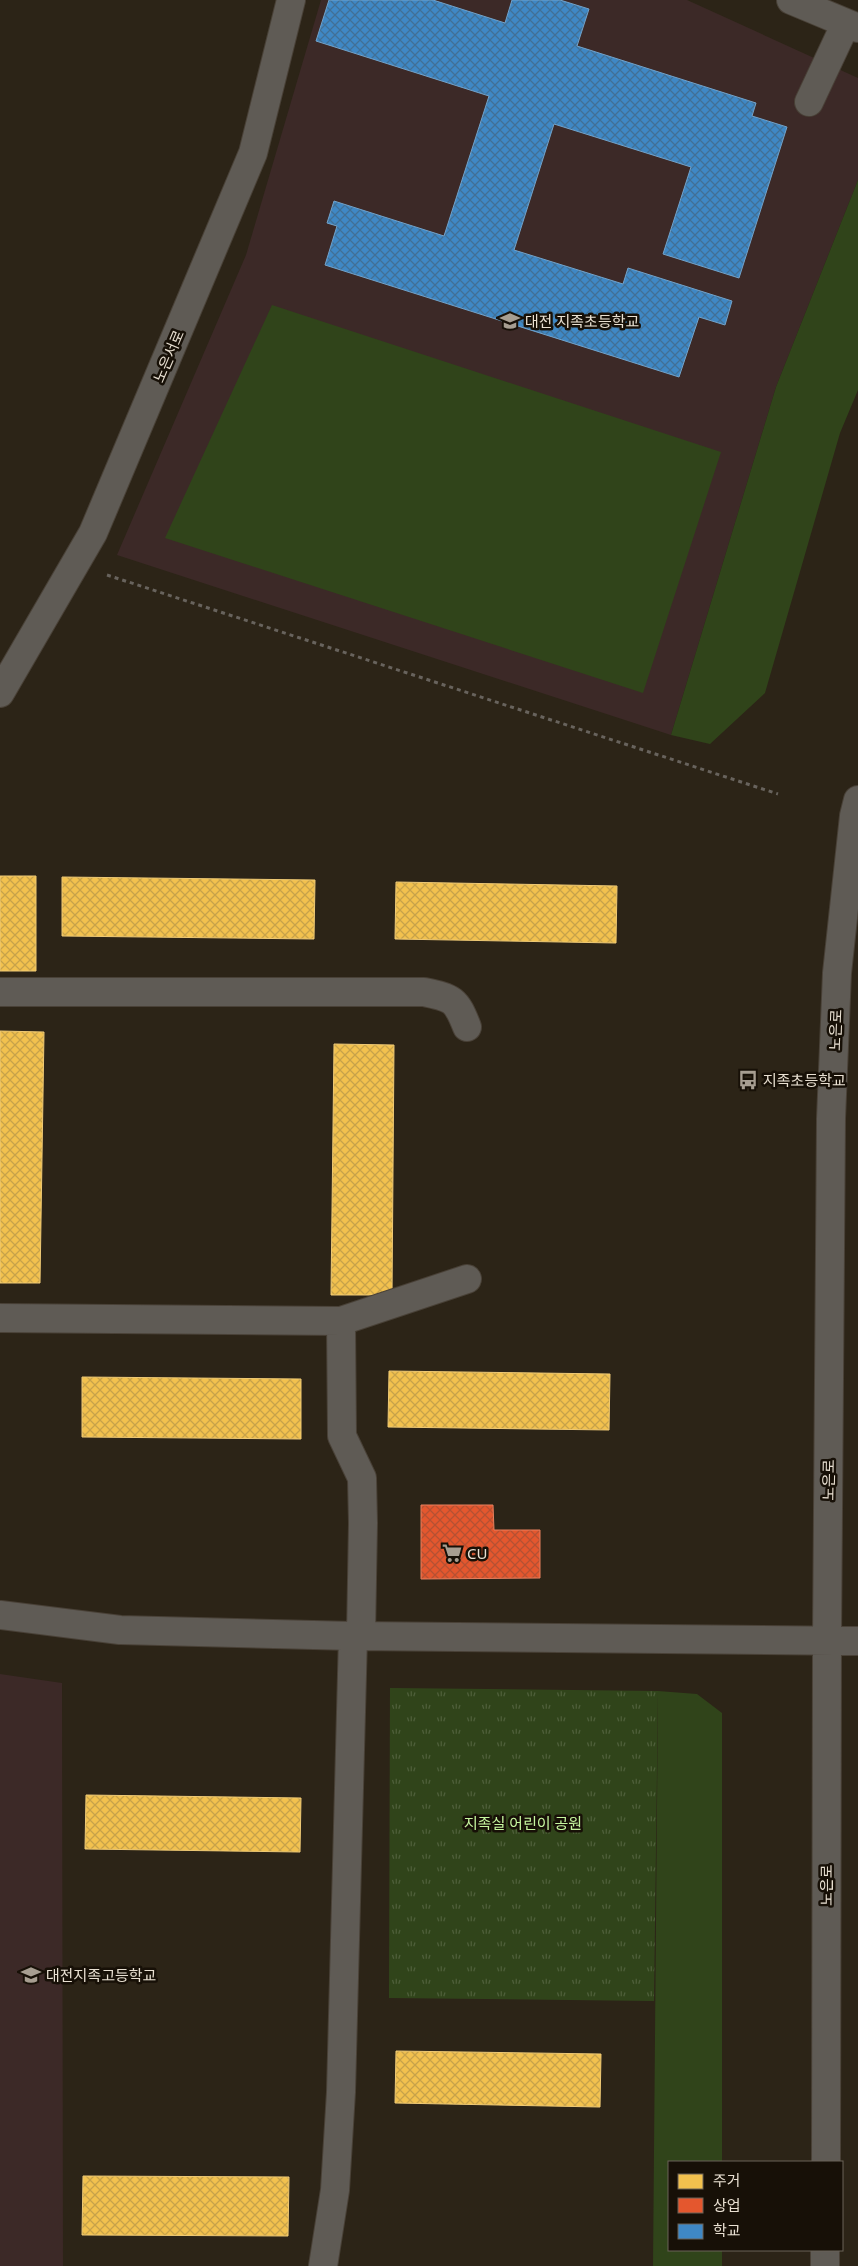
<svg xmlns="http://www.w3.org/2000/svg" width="858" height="2266" font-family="'Noto Sans','Noto Sans KR',sans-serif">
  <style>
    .education { fill: #3c2927 }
    .green { fill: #30441a }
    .park { fill: url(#park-tufts) }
    .homes { fill: url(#homes-cross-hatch); stroke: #efca76 }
    .shops { fill: url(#shops-cross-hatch); stroke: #e6805f }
    .schools { fill: url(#schools-cross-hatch); stroke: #72a2c9 }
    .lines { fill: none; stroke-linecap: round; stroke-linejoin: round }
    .minor-casing { stroke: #494137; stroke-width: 30 }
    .path { stroke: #68635d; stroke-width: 3; stroke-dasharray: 4 4; stroke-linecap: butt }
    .minor { stroke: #5f5b55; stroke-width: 28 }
    .labels { text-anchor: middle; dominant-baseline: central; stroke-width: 5; stroke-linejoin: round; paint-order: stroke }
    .poi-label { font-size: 15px; fill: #e9e0d2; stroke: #171007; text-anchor: start }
    .street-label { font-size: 15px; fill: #e9e0d2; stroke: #171007 }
    .park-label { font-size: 15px; fill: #c6f69f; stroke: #171007 }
  </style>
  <defs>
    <pattern id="park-tufts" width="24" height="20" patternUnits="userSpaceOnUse" patternTransform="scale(1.25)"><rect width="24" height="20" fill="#30441a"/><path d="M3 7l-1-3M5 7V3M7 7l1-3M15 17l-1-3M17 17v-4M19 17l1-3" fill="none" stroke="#4e5f3a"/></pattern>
    <pattern id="homes-cross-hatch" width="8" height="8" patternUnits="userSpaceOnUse" patternTransform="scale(1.25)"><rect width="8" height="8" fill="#f2c14e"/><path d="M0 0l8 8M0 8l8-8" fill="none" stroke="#c7a24a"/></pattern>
    <pattern id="shops-cross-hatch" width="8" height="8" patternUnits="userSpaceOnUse" patternTransform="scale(1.25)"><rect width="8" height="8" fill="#e4572e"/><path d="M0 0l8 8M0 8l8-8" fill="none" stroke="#b55133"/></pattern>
    <pattern id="schools-cross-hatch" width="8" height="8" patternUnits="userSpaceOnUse" patternTransform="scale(1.25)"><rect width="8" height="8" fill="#3f88c5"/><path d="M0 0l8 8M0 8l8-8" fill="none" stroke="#417096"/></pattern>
  </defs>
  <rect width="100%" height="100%" fill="#2c2417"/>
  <path class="education" d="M321 0H687L858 78V180L776 387 671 735 117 555 246 255Z
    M0 1674 62 1683 63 2266H0Z"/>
  <path class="green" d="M858 180V390L840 433 765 693 710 744 671 735 776 387Z
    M272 305 721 452 643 693 165 538Z
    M658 1691 697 1694 722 1713V2162H669V2250H722V2266H653Z"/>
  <path class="park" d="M390 1688 658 1691 654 2001 389 1998Z"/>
  <path class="homes" d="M0 876H36V971H0Z
    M62 877 315 880 314 939 62 936Z
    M396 882 617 886 616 943 395 939Z
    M0 1031 44 1032 40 1283H0Z
    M334 1044 394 1045 392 1295H331Z
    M389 1371 610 1374 609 1430 388 1427Z
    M82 1377 301 1379V1439L82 1437Z
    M86 1795 301 1798 300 1852 85 1849Z
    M396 2051 601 2054 600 2107 395 2103Z
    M83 2176 289 2177 288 2236 82 2235Z"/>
  <path class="shops" d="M421 1505H493L494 1530H540V1578L421 1579Z"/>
  <path class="schools" d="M329 0H433L505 23 512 0H560L589 9 577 46 756 103 752 116 787 127 739 278 663 254 691 167 554 124 514 250 623 284 628 268 732 301 725 325 699 317 679 377 325 265 337 226 327 223 334 201 444 236 489 96 316 41Z"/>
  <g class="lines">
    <defs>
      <path id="minor" d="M791 0 858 28
        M809 102 846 23
        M0 693 93 533 253 153 291 0
        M0 992H424C453 998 456 999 467 1027
        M0 1318 341 1321
        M0 1615 120 1630 353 1636 858 1641
        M361 1636 363 1523 362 1478 342 1436 341 1321 467 1279
        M826 2162 827 1641 831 1119 837 973 854 816 858 800
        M323 2266 335 2190 341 2092 353 1636
        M825 2266V2250"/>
    </defs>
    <use href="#minor" class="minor-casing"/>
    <path class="path" d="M107 575 778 794"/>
    <use href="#minor" class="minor"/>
  </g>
  <defs>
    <symbol id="school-bare" viewBox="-9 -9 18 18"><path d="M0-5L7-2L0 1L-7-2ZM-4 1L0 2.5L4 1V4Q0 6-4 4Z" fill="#a79e91" stroke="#171007" stroke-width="2.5" paint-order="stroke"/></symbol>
    <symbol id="bus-bare" viewBox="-9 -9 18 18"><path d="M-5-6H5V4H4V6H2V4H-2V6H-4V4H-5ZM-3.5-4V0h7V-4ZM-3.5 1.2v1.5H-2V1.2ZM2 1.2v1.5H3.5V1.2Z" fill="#a79e91" stroke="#171007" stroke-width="2.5" paint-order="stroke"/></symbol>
    <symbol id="supermarket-bare" viewBox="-9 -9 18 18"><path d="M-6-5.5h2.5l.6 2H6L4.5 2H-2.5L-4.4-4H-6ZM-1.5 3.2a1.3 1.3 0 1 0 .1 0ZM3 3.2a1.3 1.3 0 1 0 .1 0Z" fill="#a79e91" stroke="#171007" stroke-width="2.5" paint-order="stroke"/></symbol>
  </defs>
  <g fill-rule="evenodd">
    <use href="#school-bare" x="496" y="307" width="28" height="28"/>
    <use href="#bus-bare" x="734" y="1066" width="28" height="28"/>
    <use href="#supermarket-bare" x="438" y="1539" width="28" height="28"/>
    <use href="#school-bare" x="17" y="1961" width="28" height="28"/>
  </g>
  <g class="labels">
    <g class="poi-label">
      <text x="525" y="321">대전 지족초등학교</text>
      <text x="763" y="1080">지족초등학교</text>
      <text x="467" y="1553">CU</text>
      <text x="46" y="1975">대전지족고등학교</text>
    </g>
    <g class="street-label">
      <text transform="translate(168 356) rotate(-67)">노은서로</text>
      <text transform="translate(835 1030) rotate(-88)">노은로</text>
      <text transform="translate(828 1480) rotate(-89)">노은로</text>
      <text transform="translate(826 1885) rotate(-90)">노은로</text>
    </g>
    <g class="park-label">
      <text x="523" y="1823">지족실 어린이 공원</text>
    </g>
  </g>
  <rect x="668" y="2161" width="175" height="90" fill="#171007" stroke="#6b6358"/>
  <rect x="678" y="2174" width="25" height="15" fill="#f2c14e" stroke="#6b6358"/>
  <text x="713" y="2186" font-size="15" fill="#e9e0d2">주거</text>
  <rect x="678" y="2198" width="25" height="15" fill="#e4572e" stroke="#6b6358"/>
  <text x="713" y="2211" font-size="15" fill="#e9e0d2">상업</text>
  <rect x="678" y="2224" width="25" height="15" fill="#3f88c5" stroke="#6b6358"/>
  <text x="713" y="2236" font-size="15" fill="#e9e0d2">학교</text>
</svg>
